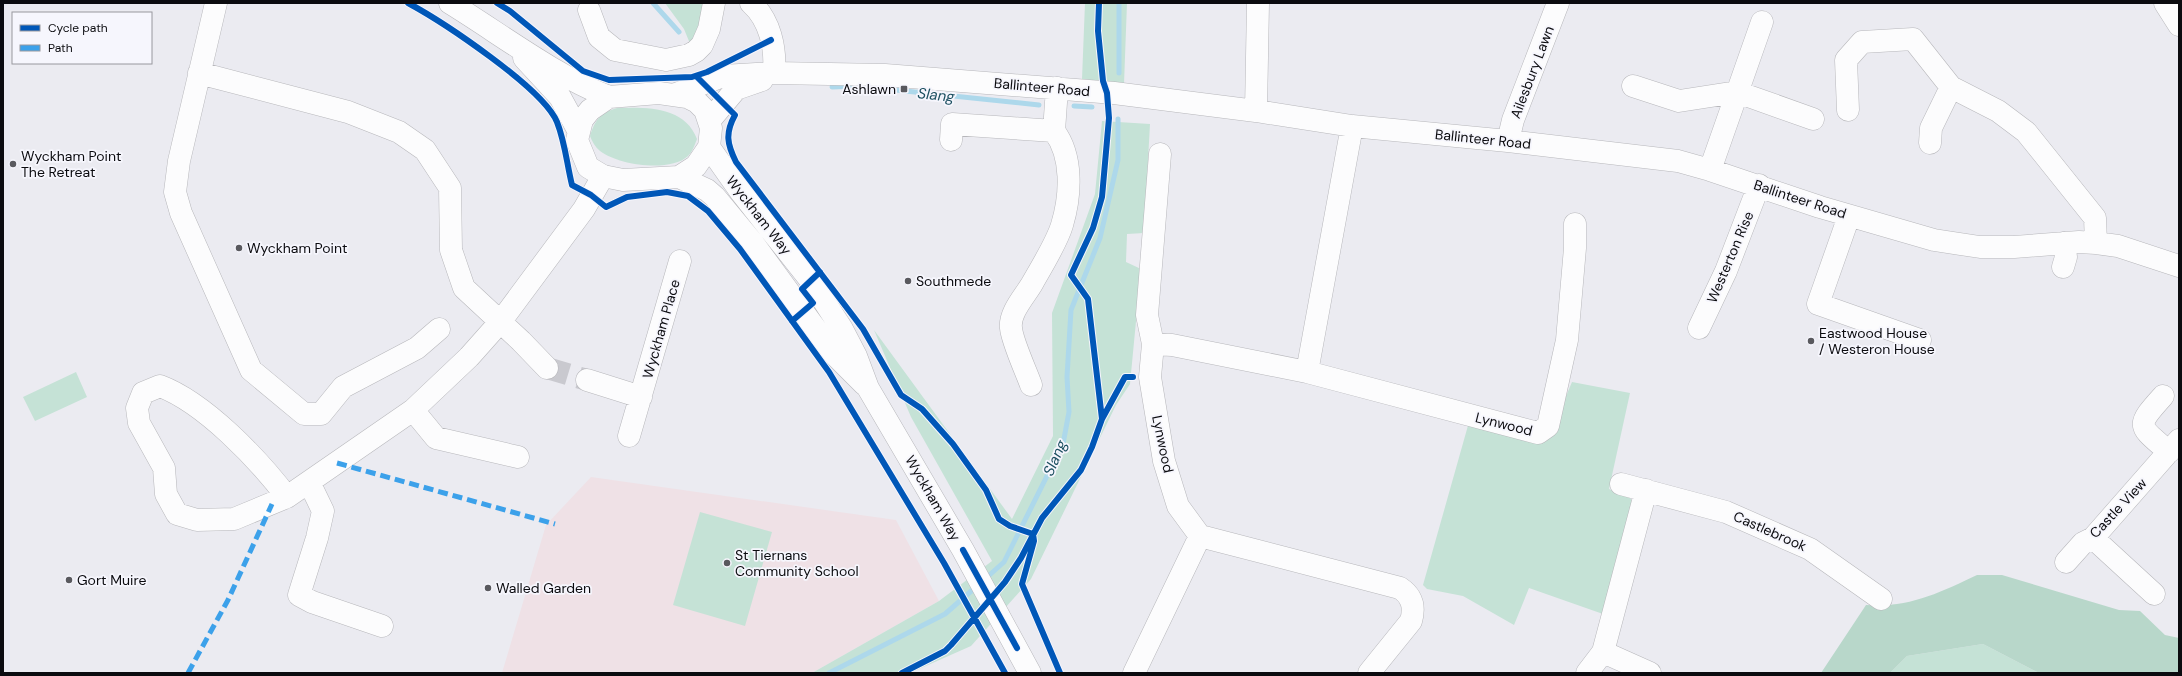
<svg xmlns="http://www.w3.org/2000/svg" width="2182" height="676" font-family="'DM Sans',sans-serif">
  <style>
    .education { fill: #efe1e6 }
    .green { fill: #c5e2d6 }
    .forest { fill: #b8d7ca }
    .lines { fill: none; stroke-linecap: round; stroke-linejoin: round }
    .stream { stroke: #add8eb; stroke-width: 5 }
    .minor-tunnel { stroke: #c9c9cf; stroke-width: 22; stroke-dasharray: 22 11; stroke-linecap: butt }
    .minor-casing { stroke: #b7b7bb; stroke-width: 23 }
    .major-casing { stroke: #b7b7bb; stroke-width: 23 }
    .minor { stroke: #fcfcfd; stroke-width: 22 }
    .major { stroke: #fcfcfd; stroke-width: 22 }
    .quiet { stroke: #3ca1ea; stroke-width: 5; stroke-dasharray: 10 5; stroke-linecap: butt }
    .cycleway-casing { stroke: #f6f6fd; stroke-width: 8 }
    .cycleway { stroke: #0057b8; stroke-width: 6 }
    .poi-dot { fill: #59595e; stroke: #f6f6fd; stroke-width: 1.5 }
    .labels { text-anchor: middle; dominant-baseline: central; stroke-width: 3.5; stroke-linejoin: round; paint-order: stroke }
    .street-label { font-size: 14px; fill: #0b0b0f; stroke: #f6f6fd }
    .poi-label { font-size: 14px; fill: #0b0b0f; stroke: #f6f6fd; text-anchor: start }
    .water-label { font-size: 15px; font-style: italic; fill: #1d5061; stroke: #f6f6fd }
  </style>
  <rect width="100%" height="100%" fill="#ebebf1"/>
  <path class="education" d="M591 477 896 520 939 601 812 673H502L546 525Z"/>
  <path class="green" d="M665 3H705L704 15 691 46 684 29Z
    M1085 3H1127L1124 84 1082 79Z
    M617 108C646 107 685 106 697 139 695 144 693 151 688 156 670 173 618 165 600 151 595 147 592 141 590 136 595 120 600 113 617 108Z
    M1102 121 1150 124 1144 233 1127 234 1126 262 1141 269 1130 384 1116 405 1031 579 971 646 910 673H812L939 601 992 561 911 417 874 330 1012 519 1053 436 1052 313 1095 194Z
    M76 372 87 397 35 421 23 397Z
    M1572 382 1630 393 1609 489 1629 497 1634 503 1603 614 1529 588 1514 625 1463 596 1427 589 1423 585 1469 422 1552 429Z
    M700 512 772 532 745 626 673 605Z
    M1983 644 2039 673H1890L1907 656Z"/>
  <path class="forest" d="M1977 575H2002L2119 610 2140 611 2165 635 2179 638V673H2039L1983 644 1907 656 1890 673H1821L1866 605C1909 608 1939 593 1977 575Z"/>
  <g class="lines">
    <path class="stream" d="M653 3 679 32
      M1119 73V3
      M832 87 857 86 1039 105
      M1074 106 1092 107
      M985 579 1004 562 1063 444 1069 412 1067 377 1071 310 1100 238 1118 160V119
      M829 673 945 614 977 586"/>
    <path class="minor-tunnel" d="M547 368 587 380"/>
    <defs>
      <path id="minor" d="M216 3 179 161 175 192 181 213 251 370 304 414H321L343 387 417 348 439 329
        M751 3C770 20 776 48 774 73
        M2165 3 2179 25
        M589 10 599 37 615 50 666 60 689 55 696 51 702 45 709 29 714 3
        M199 73 348 112 399 132 425 150 450 188 451 250 464 288 521 341 547 368
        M1633 86 1679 101 1737 92 1813 119
        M676 94 723 76 774 73 885 75 1114 93 1256 111 1352 126 1508 141 1678 161 1710 170 1820 207 1934 240 1980 247H2014L2079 242 2096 243 2118 246 2179 266
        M1848 110 1846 60 1862 42 1913 39 1951 87 1998 111 2026 132 2095 218 2096 243
        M1256 111 1258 3
        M710 120 736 89 762 80
        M1054 131 1057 88
        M951 140 952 124 1054 131C1073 156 1071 195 1062 225 1057 242 1042 266 1033 282 1026 295 1009 312 1011 328 1012 341 1026 371 1031 385
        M1508 141 1513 120 1558 3
        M1930 143 1931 128 1951 87
        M1160 154 1147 315 1153 344 1150 377 1164 461 1178 506 1200 536 1400 588C1412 596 1415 607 1411 621L1369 673
        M1710 170 1762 22
        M1849 216 1818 304 1920 340
        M2063 267 2066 257 2064 243
        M1699 328 1726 271 1759 185
        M1153 344 1172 345 1307 372 1538 433 1548 426 1567 340 1575 248V224
        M1307 372 1352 126
        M587 380 641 397
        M2163 396C2135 427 2138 425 2169 452
        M413 410 436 438 518 457
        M629 436 680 261
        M309 482 323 511 317 538 299 595 312 602 382 626
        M1621 484 1726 512 1810 549 1881 599
        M287 497C258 459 205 403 160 386L143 393 137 408 139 423 164 468 166 494 177 514 197 520 234 519 287 497 413 410 469 357 501 321 584 209 603 176
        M2093 538 2154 594
        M2066 562 2083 543 2093 538 2179 440
        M1603 652 1650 673
        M1134 673 1200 536
        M1587 673 1603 652 1646 490"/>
      <path id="major" d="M450 3C502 35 552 74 609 97
        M524 58 560 97 578 130
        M659 93 687 97 697 102 705 110 711 128 709 147 696 166 679 177 623 180 603 176 588 167 577 140 582 120 590 110 609 97Z
        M709 147 740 191 811 281 842 329 856 356 868 388 963 550 1030 673
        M679 177 707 190 715 197 753 243 834 354 864 384"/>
    </defs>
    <use href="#minor" class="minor-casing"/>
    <use href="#major" class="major-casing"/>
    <use href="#minor" class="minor"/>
    <use href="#major" class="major"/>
    <path class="quiet" d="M337 463 555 524
      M188 673 228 600 272 504"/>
    <defs>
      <path id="cycleway" d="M408 3C443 22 543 88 557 122 565 142 567 165 572 185L591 195 606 207 627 197 667 192 688 196 708 211 740 249 829 372 944 563 1005 673
        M497 3 510 11 583 71 609 80 692 77 707 72 771 40
        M1099 3 1098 31 1103 81 1107 93 1109 118 1102 197 1093 228 1071 275 1088 299 1102 419
        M696 76 735 115C725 133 727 144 736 162L863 329 901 395 922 409 953 444 986 490 999 519 1010 526 1033 534 1034 541 1022 584 1060 673
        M792 321 813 303 802 289 820 272
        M963 550 1017 648
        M902 673 945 651 951 645 1005 582 1021 558 1042 518 1081 470 1092 447 1102 419 1125 377H1133"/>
    </defs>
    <use href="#cycleway" class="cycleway-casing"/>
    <use href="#cycleway" class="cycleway"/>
  </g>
  <g class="poi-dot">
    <rect x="900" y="85" width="8" height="8" rx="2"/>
    <circle cx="13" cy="164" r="4"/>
    <circle cx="239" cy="248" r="4"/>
    <circle cx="908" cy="281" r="4"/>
    <circle cx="1811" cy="341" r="4"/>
    <circle cx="727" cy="563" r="4"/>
    <circle cx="69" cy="580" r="4"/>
    <circle cx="488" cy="588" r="4"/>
  </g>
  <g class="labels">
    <g class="street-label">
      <text transform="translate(1532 72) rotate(-69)">Ailesbury Lawn</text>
      <text transform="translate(1042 87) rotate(5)">Ballinteer Road</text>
      <text transform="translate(1483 139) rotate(6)">Ballinteer Road</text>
      <text transform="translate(1800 199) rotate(18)">Ballinteer Road</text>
      <text transform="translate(759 215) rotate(52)">Wyckham Way</text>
      <text transform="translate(1730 257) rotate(-67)">Westerton Rise</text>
      <text transform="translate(661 329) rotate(-74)">Wyckham Place</text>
      <text transform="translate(1504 424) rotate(14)">Lynwood</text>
      <text transform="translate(1163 444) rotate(78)">Lynwood</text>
      <text transform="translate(933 498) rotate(60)">Wyckham Way</text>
      <text transform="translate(2118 508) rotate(-47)">Castle View</text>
      <text transform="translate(1770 531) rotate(24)">Castlebrook</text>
    </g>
    <g class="poi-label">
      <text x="896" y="89" text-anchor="end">Ashlawn</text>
      <text x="21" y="156">Wyckham Point<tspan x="21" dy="16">The Retreat</tspan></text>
      <text x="247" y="248">Wyckham Point</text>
      <text x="916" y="281">Southmede</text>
      <text x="1819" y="333">Eastwood House<tspan x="1819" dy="16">/ Westeron House</tspan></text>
      <text x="735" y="555">St Tiernans<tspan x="735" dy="16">Community School</tspan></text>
      <text x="77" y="580">Gort Muire</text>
      <text x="496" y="588">Walled Garden</text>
    </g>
    <g class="water-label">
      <text transform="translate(936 95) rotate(6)">Slang</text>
      <text transform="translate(1055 458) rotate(-67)">Slang</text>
    </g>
  </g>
  <rect width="2182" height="676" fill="none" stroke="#0b0b0f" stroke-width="8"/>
  <rect x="12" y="12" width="140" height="52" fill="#f6f6fd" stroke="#98989e"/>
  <rect x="20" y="25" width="20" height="6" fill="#0057b8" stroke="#98989e"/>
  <text x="48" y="32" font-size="12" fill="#0b0b0f">Cycle path</text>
  <rect x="20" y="45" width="20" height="6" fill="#3ca1ea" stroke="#98989e"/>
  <text x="48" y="52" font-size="12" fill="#0b0b0f">Path</text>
</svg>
